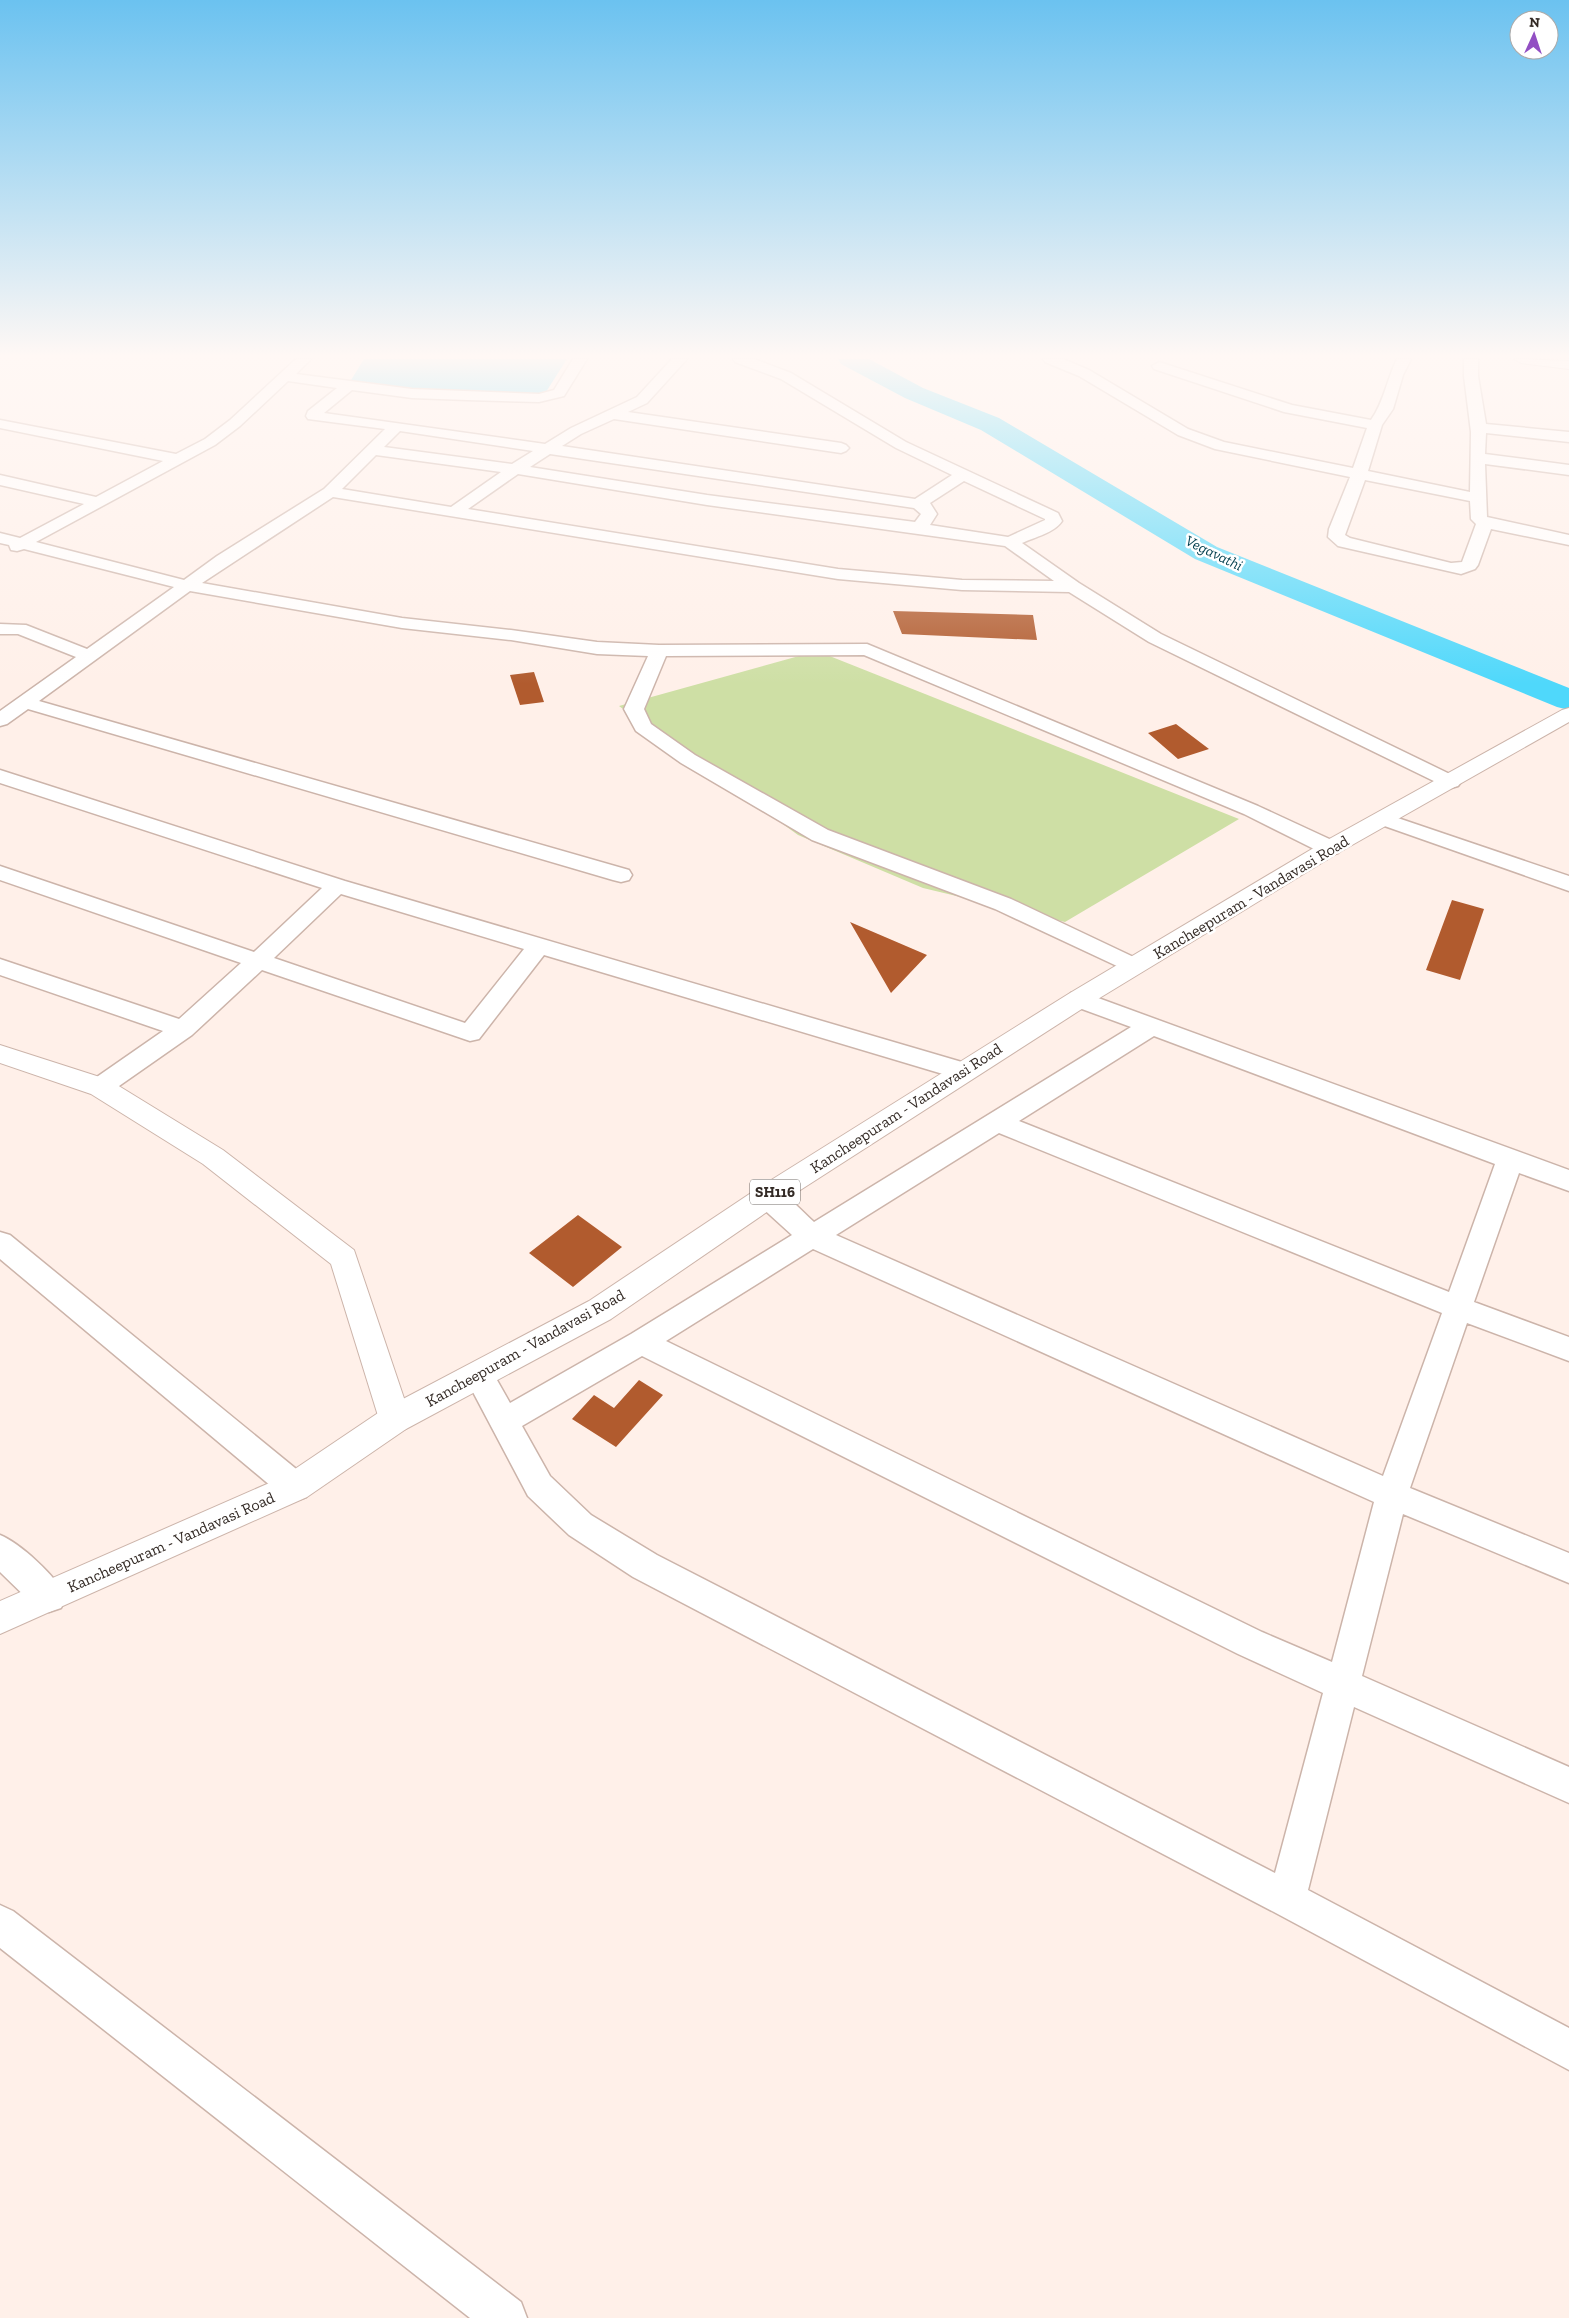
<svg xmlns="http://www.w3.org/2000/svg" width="1569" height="2318" font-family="'Zilla Slab',serif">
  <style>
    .green { fill: #cedfa5 }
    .water { fill: #4fd8fb }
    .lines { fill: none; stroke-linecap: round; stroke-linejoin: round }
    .river { fill: #4fd8fb; fill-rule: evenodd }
    .building { fill: #b15b2e }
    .street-casing { stroke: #ccb4aa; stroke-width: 3 }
    .secondary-casing { stroke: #ccb4aa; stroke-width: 2 }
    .primary-casing { stroke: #ccb4aa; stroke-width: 2 }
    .street { fill: #fff; fill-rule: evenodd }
    .secondary { fill: #fff; fill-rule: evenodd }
    .primary { fill: #fff; fill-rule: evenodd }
    .labels { text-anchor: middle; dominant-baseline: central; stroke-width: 5; stroke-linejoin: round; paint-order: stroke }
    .far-water-label { font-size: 15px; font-style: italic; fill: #003e4d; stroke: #fff }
    .shield { fill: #fff; stroke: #706a66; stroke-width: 1 }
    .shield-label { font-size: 15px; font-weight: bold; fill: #332a25 }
    .street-label { font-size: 16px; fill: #332a25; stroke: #fff }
  </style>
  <rect width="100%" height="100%" fill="#fff0e9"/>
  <path class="green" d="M817 651 1239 819 1065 922 923 888 798 835 619 706Z"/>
  <path class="water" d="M364 359H567L544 395 348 385Z"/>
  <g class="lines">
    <path class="river" d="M838 359H869L923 388 999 418 1217 547 1569 688V710L1557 707 1195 559 981 430 905 398 841 364Z"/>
  </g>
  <path class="building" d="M893 611 1033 615 1037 640 902 634Z
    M534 672 544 702 520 705 510 675Z
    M1176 724 1209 749 1178 759 1148 733Z
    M1452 900 1484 909 1460 980 1426 970Z
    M850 922 927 955 891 993Z
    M578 1215 622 1247 573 1287 529 1253Z
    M639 1380 663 1395 616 1447 572 1419 594 1395 614 1408Z"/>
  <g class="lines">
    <defs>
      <path id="street" d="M296 359H311L296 374 412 389 539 394 554 390 573 359H587L564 396 539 402 467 400 412 398 352 390 324 413 545 444 571 428 637 397 672 359H687L647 403 628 412 841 443 846 445 849 448 846 451 841 453 614 419 581 434 562 446 915 499 952 475 896 448 781 379 735 362 733 359H754L791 373 906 442 1058 513 1062 521C1054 533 1035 537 1022 543L1079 583 1161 634 1458 778 1461 782 1458 786 1451 788 1444 786 1149 642 1069 592 962 590 838 579 333 497 202 583 402 618 511 630 597 642 659 645 867 644 1258 806 1338 843 1341 848 1338 853 1330 855 1322 853 1244 814 864 655 666 656 644 709 651 724 695 755 828 830 1011 899 1142 961 1146 966 1142 971 1134 974 995 909 812 840 681 763 636 731 624 709 648 656 597 654 511 640 402 628 190 591 39 701 629 870 632 875 629 880 621 882 613 880 28 709 7 724 0 726V711L76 657 18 634H0V624L26 625 87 649 174 587 24 549 17 551 11 550 9 545 0 543V533L20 538 84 504 0 485V475L96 497 163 461 0 428V420L176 454 205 439 230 420ZM288 381 337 388 308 411 306 416 308 419 385 429 324 489 217 556 184 580 36 542 215 445 240 426ZM400 431 533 451 512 464 384 447ZM550 454 914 508 921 514 915 522 707 495 530 467ZM376 455 501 472 451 507 342 489ZM518 474 707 505 1005 546 1054 581 962 580 838 569 468 509ZM964 481 1045 519V520L1008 537 930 525 937 514 930 503Z
        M1043 359H1063L1089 370 1188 429 1224 442 1353 468 1367 428 1284 412 1154 369 1152 366 1159 362 1292 405 1371 420C1384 402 1387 379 1397 359H1411L1403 375 1393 409 1382 425 1368 471 1470 492 1471 432 1464 376V359H1478V376L1486 424 1569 432V442L1486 433 1485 454 1569 465V475L1485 464 1487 517 1569 535V545L1491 529 1478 565 1475 569 1461 574 1338 546 1328 537 1329 529 1350 477 1215 449 1178 435 1079 376 1045 362ZM1365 480 1470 501 1471 519 1476 524 1462 562 1451 563 1350 538 1345 535Z
        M0 770 345 881 972 1065 975 1071 972 1077 963 1080 544 955 479 1039 470 1041 262 970 192 1035 109 1093 100 1096 91 1093 87 1087 91 1081 163 1031 0 975V959L179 1019 241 963 0 880V866L254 952 322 888 0 783ZM341 894 524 949 465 1023 274 958Z
        M1383 813 1569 876V891L1376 823 1373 819 1376 815Z
        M1079 991 1569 1170V1191L1519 1173 1474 1302 1569 1337V1361L1467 1323 1410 1488 1569 1553V1583L1403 1514 1362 1676 1569 1767V1803L1354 1707 1308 1890 1569 2028V2070L1274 1912 633 1577 569 1535 528 1496 464 1375 469 1366 479 1363 489 1366 510 1403 631 1334 792 1235 758 1204 754 1197 758 1190C779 1183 798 1208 814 1222L1131 1027 1071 1005 1067 999 1071 993ZM1154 1036 1495 1164 1449 1292 1019 1121ZM999 1133 1442 1313 1383 1476 836 1235ZM813 1249 1374 1502 1332 1662 1262 1632 666 1341ZM642 1356 1238 1654 1323 1693 1275 1873 657 1555 591 1515 550 1476 522 1426Z
        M0 1232 10 1235 306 1477 311 1487 306 1497 295 1501 284 1497 0 1259Z
        M0 1535C20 1543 57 1577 66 1597L61 1608 49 1612 37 1608 0 1572Z
        M0 1905 13 1911 521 2302 527 2318H470L0 1948Z"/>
      <path id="secondary" d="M1514 359 1569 361V369L1521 363Z
        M0 1045 109 1080 223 1150 354 1250 411 1419 406 1429 395 1433 384 1429 379 1419 331 1264 203 1164 91 1094 0 1063Z"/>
      <path id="primary" d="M1569 708V722L1338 853 1088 1005 777 1205 611 1319 406 1429 307 1497 0 1634V1601L283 1477 384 1409 589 1301 757 1189 1070 993 1322 843 1562 710Z"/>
    </defs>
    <use href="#street" class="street-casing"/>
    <use href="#secondary" class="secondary-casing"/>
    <use href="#primary" class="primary-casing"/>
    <use href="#street" class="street"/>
    <use href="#secondary" class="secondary"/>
    <use href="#primary" class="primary"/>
  </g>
  <linearGradient id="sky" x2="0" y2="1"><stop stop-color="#6bc2f0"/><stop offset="0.52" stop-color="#fff8f5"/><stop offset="1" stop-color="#fff8f5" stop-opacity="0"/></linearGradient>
  <rect width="1569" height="684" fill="url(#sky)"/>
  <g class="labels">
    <g class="far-water-label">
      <text transform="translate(1214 553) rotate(26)">Vegavathi</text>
    </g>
    <rect class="shield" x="750" y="1179.5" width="50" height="25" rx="4"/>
    <g class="shield-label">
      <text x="775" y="1192">SH116</text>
    </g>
    <g class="street-label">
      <text transform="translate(1251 897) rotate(-31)">Kancheepuram - Vandavasi Road</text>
      <text transform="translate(906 1108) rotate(-33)">Kancheepuram - Vandavasi Road</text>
      <text transform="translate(525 1348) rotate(-29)">Kancheepuram - Vandavasi Road</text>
      <text transform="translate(171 1542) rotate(-24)">Kancheepuram - Vandavasi Road</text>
    </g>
  </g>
  <g transform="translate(1534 35) rotate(3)"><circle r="24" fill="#ffffff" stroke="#adaaa8"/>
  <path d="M0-4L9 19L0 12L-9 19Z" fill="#924fc3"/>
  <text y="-8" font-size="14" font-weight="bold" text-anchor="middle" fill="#332a25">N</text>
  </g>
</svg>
